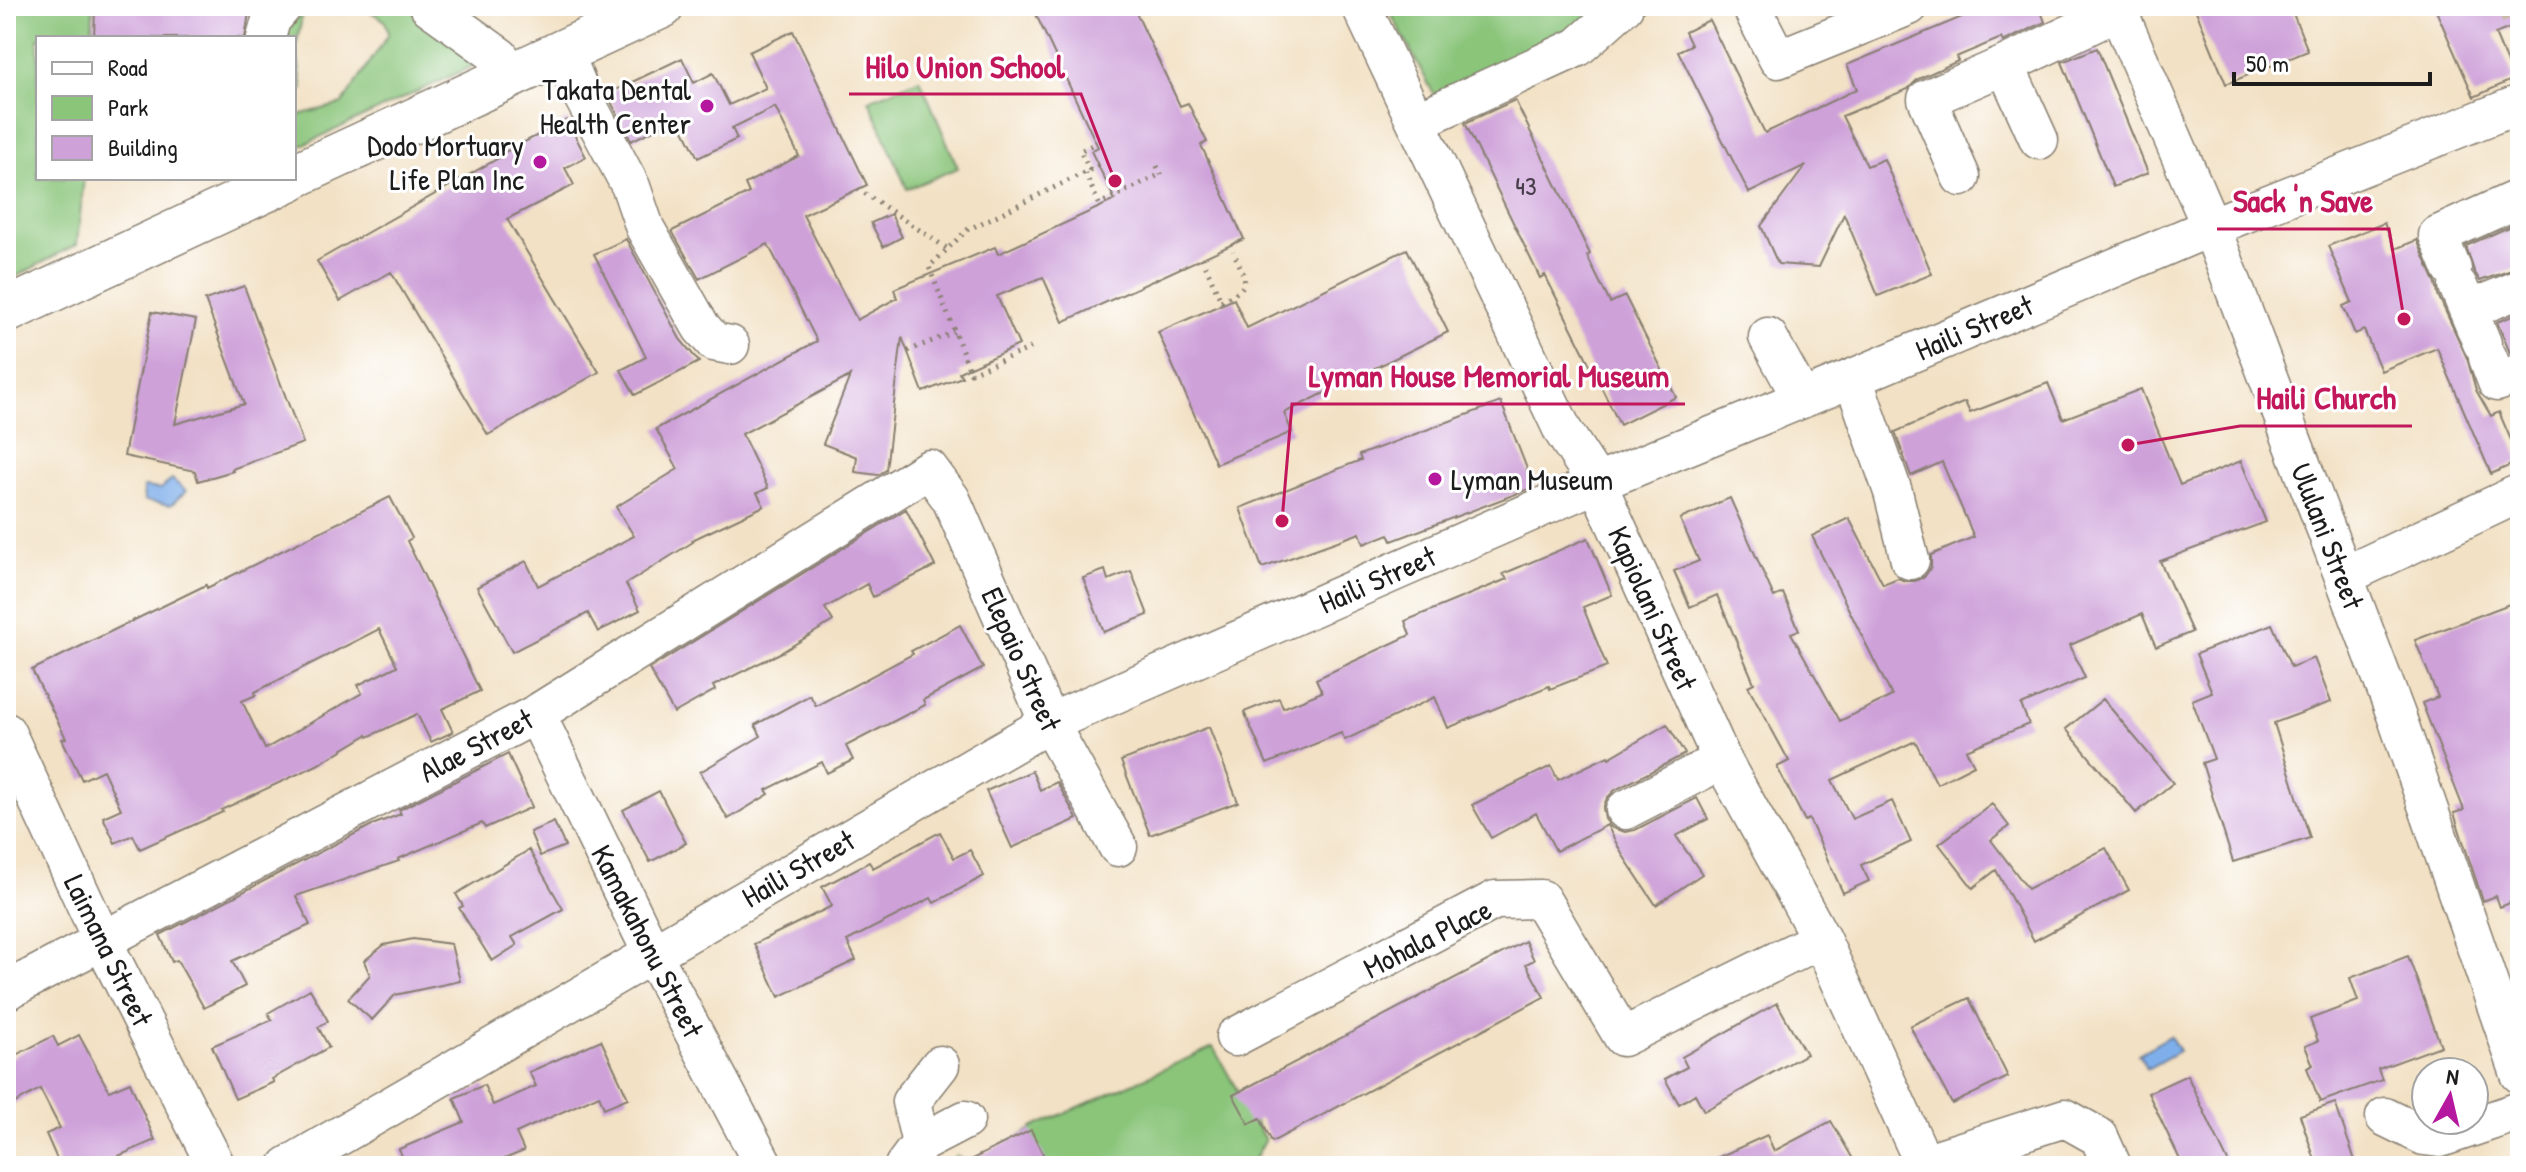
<svg xmlns="http://www.w3.org/2000/svg" width="2526" height="1172" font-family="'Patrick Hand',sans-serif">
  <style>
    .green { fill: #8ac57a; stroke: #53704b; stroke-width: 2 }
    .water { fill: #7fafea; stroke: #4e6683; stroke-width: 2 }
    .lines { fill: none; stroke-linecap: round; stroke-linejoin: round }
    .stream { stroke: #7fafea; stroke-width: 8 }
    .building { fill: #cea1d9; fill-rule: evenodd }
    .minor-tunnel { stroke: #c7baa2; stroke-width: 38; stroke-dasharray: 38 19; stroke-linecap: butt }
    .minor-casing { stroke: #877e70; stroke-width: 41 }
    .major-casing { stroke: #877e70; stroke-width: 47 }
    .path { stroke: #877e70; stroke-width: 5; stroke-dasharray: 2 6; stroke-linecap: butt }
    .minor { stroke: #fff; stroke-width: 38 }
    .major { stroke: #fff; stroke-width: 44 }
    .poi-dot { fill: #b5179e; stroke: #fff; stroke-width: 3 }
    .labels { text-anchor: middle; dominant-baseline: central; stroke-width: 6; stroke-linejoin: round; paint-order: stroke }
    .number-label { font-size: 26px; fill: #483d4b }
    .poi-label { font-size: 30px; fill: #1c1c1c; stroke: #fff; text-anchor: end }
    .street-label { font-size: 30px; fill: #1c1c1c; stroke: #fff }
    .leader { fill: none; stroke: #c2185b; stroke-width: 3 }
    .callout-dot { fill: #c2185b; stroke: #fff; stroke-width: 3 }
    .callout-label { font-size: 32px; text-anchor: middle; font-weight: bold; fill: #c2185b; stroke: #fff; stroke-width: 6; stroke-linejoin: round; paint-order: stroke }
  </style>
  <rect width="100%" height="100%" fill="#fff"/>
  <filter id="ink" filterUnits="userSpaceOnUse"><feTurbulence type="fractalNoise" baseFrequency=".0125" numOctaves="2"/><feDisplacementMap in="SourceGraphic" scale="16" xChannelSelector="R" yChannelSelector="G"/><feConvolveMatrix kernelMatrix="1 2 1 2 8 2 1 2 1" color-interpolation-filters="sRGB"/></filter>
  <filter id="wash" filterUnits="userSpaceOnUse"><feTurbulence type="fractalNoise" baseFrequency=".006" numOctaves="4" result="noise"/><feDisplacementMap in="SourceGraphic" scale="32" xChannelSelector="R" yChannelSelector="G"/><feGaussianBlur stdDeviation="1.8" result="paint"/><feColorMatrix in="noise" values="0 0 0 0 0 0 0 0 0 0 0 0 0 0 0 0 0 1.4 0 .05"/><feComposite in="paint" operator="in"/></filter>
  <g filter="url(#wash)">
    <rect width="100%" height="100%" fill="#f2e1c4"/>
    <path class="green" d="M6 6H93L92 38H38V178H84L77 244 6 282C6 258 3 230 6 206 11 173 17 145 6 113Z
      M370 6H405L475 51 477 64 296 148 294 116 342 104 388 35C389 22 381 16 369 12Z
      M1387 6H1606L1589 22 1438 102Z
      M300 10 301 23 296 47 303 89 294 95V38H276Z
      M920 79 958 168 907 189 869 100Z
      M1213 1047 1265 1140 1251 1166H944L957 1156 977 1165 1034 1127Z"/>
    <path class="water" d="M172 479 186 491 171 505 144 501 143 487 161 489Z
      M2170 1036 2179 1051 2147 1069 2138 1054Z"/>
    <g class="lines">
      <path class="stream" d="M1327 9 1335 6"/>
    </g>
    <g id="blocks">
      <path class="building" d="M95 6H250L245 38H94Z
        M1032 6H1133L1180 106 1188 103 1207 142 1201 145 1244 239 1063 322 1043 277 997 296 1019 345 959 372 962 377 923 392 902 337 886 470 878 475 855 472 857 457 823 444 850 376 742 434 768 488 757 493 764 506 692 540 693 542 626 584 640 610 598 632 588 613 512 652 477 587 526 561 538 586 634 536 616 507 678 469 656 429 817 341 768 244 699 279 672 231 749 193 745 184 799 156 775 107 732 128 737 139 698 158 678 118 631 141 607 94 682 58 694 83 713 73 729 105 766 88 749 52 793 31 867 185 803 215 857 320 897 298 894 289 995 247 998 254 1115 200 1091 151 1098 147Z
        M1958 6H2039L2045 22 2003 42 2001 38 1956 57 1958 61 1918 79 1908 89 1842 116 1867 166 1884 159 1932 274 1878 296 1844 214 1819 267 1778 264 1761 226 1806 165 1749 193 1678 51 1691 45 1685 32 1709 20 1765 133 1857 89 1847 65 1962 17Z
        M2194 6H2290L2308 51 2226 84Z
        M2434 6H2520V24L2495 34 2514 79 2474 97Z
        M2097 48 2148 173 2113 187 2062 62Z
        M1515 100 1590 254 1587 256 1610 303 1625 296 1676 397 1620 425 1545 275 1540 278 1465 123Z
        M567 120 586 157 565 168 574 185 507 219 599 372 488 435 391 272 340 301 317 261 502 156 501 154Z
        M891 214 902 237 883 247 871 223Z
        M2520 222V267L2480 281 2474 271 2466 246Z
        M2384 223 2395 249 2417 240 2436 284 2438 295 2467 358 2476 390 2491 416 2499 412 2520 461 2491 474 2437 348 2381 371 2364 330 2355 334 2343 306 2352 302 2328 246Z
        M626 239 680 339 699 362 635 395 621 370 646 357 594 254Z
        M1407 249 1448 332 1284 413 1292 432 1216 464 1158 332 1234 299 1247 328Z
        M244 286 303 443 232 469 233 471 198 481 195 471 124 456 152 312 196 320 175 424 244 404 205 300Z
        M2520 313V352L2510 353 2497 322Z
        M2048 383 2063 419 2141 389 2180 485 2241 461 2266 522 2160 561 2192 632 2156 647 2142 614 2070 645 2085 678 2021 705 2029 724 1966 750 1974 765 1937 784 1915 741 1832 780 1852 819 1892 801 1911 842 1861 865 1869 881 1843 893 1809 819 1805 821 1777 767 1789 761 1748 686 1754 683 1717 595 1690 607 1674 571 1699 561 1680 519 1730 498 1774 597 1783 593 1799 630 1791 633 1840 721 1892 696 1812 536 1849 518 1883 584 1898 578 1905 581H1915L1925 576 1931 567V555L1974 537 1942 462 1911 476 1895 432 1965 402 1970 413Z
        M1501 402 1534 487 1392 541 1389 534 1364 544 1360 533 1262 568 1240 508 1361 460 1359 455Z
        M390 497 412 538 407 541 480 691 442 709 453 732 431 742 417 714 368 737 367 735 317 765 221 810 223 812 140 849 133 835 115 843 103 817 121 809 103 770 82 780 62 739 66 738 32 670 206 585 207 588ZM379 629 397 666 358 685 362 693 265 749 242 701 256 695 255 692Z
        M906 509 935 566 873 597 867 584 825 608 833 621 782 652 713 686 715 690 674 713 649 669Z
        M1588 538 1612 595 1583 607 1607 667 1550 689 1549 686 1448 728 1435 697 1345 740 1341 733 1267 764 1244 712 1279 698 1283 708 1322 692 1316 679 1410 635 1405 621 1507 579 1503 574Z
        M1105 570 1108 580 1131 571 1148 615 1104 632 1083 578Z
        M2520 600V899L2500 907 2496 896 2483 901 2461 835 2454 813 2464 810 2422 703 2438 697 2415 640Z
        M2272 624 2291 667 2314 658 2331 702 2274 723 2310 838 2233 862 2202 763 2214 759 2192 700 2212 692 2196 654Z
        M960 625 983 668 923 700 925 705 846 746 853 760 827 773 822 762 766 790 769 794 728 819 700 772 761 736 755 725 810 695 816 706 913 654 911 651Z
        M2103 699 2173 783 2136 813 2066 729Z
        M1667 724 1685 754 1615 790 1607 798 1603 808 1605 819 1612 828 1625 832 1635 830 1697 798 1708 819 1676 836 1702 874 1656 905 1622 854 1607 825 1556 851 1536 813 1491 838 1472 805 1551 766 1558 780 1608 756 1609 758Z
        M1209 727 1238 802 1150 835 1121 761Z
        M508 754 532 807 485 828 482 823 398 859 399 861 296 896 310 925 232 961 245 986 204 1008 177 960 172 962 160 935 372 825 401 814 399 810Z
        M1032 771 1040 790 1057 782 1077 819 1012 848 986 791Z
        M659 791 686 843 650 862 623 810Z
        M1992 804 2009 826 1991 840 2028 889 2106 848 2129 890 2034 941 1996 870 1973 888 1939 844Z
        M554 822 565 846 540 856 530 832Z
        M940 832 954 858 970 850 984 876 934 903 931 898 847 941 856 960 779 997 754 944 832 906 822 887 869 862 873 868Z
        M529 850 563 909 512 937 517 945 492 961 459 908 463 906 456 894Z
        M413 939 451 944 460 981 395 995 372 1020 348 999 370 975 364 961 384 945Z
        M1525 941 1534 960 1526 964 1544 997 1272 1142 1260 1118 1249 1124 1233 1095Z
        M2408 956 2441 1046 2378 1069 2382 1080 2320 1102 2307 1068 2313 1065 2305 1046 2318 1041 2310 1019 2358 1001 2350 978Z
        M310 989 328 1021 318 1027 329 1047 272 1079 274 1082 235 1099 212 1046 272 1020 268 1013Z
        M1969 998 2008 1077 1952 1104 1910 1026Z
        M1777 1003 1806 1054 1704 1111 1695 1094 1679 1104 1665 1079 1687 1067 1682 1057Z
        M79 1035 109 1091 130 1082 155 1140 96 1166H60L46 1134 60 1128 40 1089 6 1108V1060L53 1036 58 1046Z
        M601 1040 628 1098 604 1108 599 1095 516 1133 524 1151 487 1166H406L399 1149 464 1122 454 1098 484 1085 493 1105 536 1086 529 1072Z
        M2187 1075 2193 1088 2230 1166H2183L2148 1093Z
        M2335 1103 2357 1166H2317L2300 1115Z
        M1831 1121 1857 1166H1699L1767 1135 1774 1151Z
        M1031 1130 1049 1166H958Z"/>
    </g>
  </g>
  <g filter="url(#ink)">
    <use href="#blocks" fill-opacity="0" stroke="#877e70" stroke-width="2"/>
    <g class="lines">
      <path class="minor-tunnel" d="M2516 6 2520 15"/>
      <defs>
        <path id="minor" d="M429 6 500 57
          M1361 6 1563 431 1597 483 1722 760 1821 939 1925 1166
          M1751 6 1778 59 1909 6
          M2116 6 2211 227 2333 548 2396 715 2520 1074
          M266 38 271 20 283 6
          M563 51 579 89 631 187 645 228 701 327 714 342 730 345
          M1417 121 1578 47 1624 6
          M2039 140 2005 65 2119 11
          M1961 177 1927 99 2005 65
          M2452 269 2438 235 2520 198
          M2458 286 2482 343
          M2468 310 2520 289
          M1768 337 1802 399
          M2488 358 2497 382 2520 373
          M1853 378 1893 492 1910 560
          M2344 576 2520 493
          M536 714 652 953 764 1166
          M6 732 103 942 216 1166
          M1625 810 1722 760
          M6 991 536 714 929 469 951 499 1049 723 1118 847
          M1235 1037 1495 900 1541 899 1623 1037 1821 939
          M2385 1117 2424 1136 2440 1138 2520 1111
          M921 1143 911 1102 940 1065
          M1924 1163 2065 1118 2099 1137 2112 1166
          M288 1166 1049 723 1597 483 1853 378 2211 227 2520 104
          M904 1166 921 1143 965 1120"/>
        <path id="major" d="M294 176 662 6
          M6 311 291 178"/>
      </defs>
      <use href="#minor" class="minor-casing"/>
      <use href="#major" class="major-casing"/>
      <path class="path" d="M1157 166 1163 178
        M1090 170 1080 151 1096 143
        M1085 173 1099 204 1161 174
        M858 189 948 249
        M1202 258 1222 303
        M1221 301C1254 286 1246 280 1233 251
        M1031 348 971 373 929 267 967 230 1098 166
        M908 351 954 332"/>
      <use href="#minor" class="minor"/>
      <use href="#major" class="major"/>
    </g>
  </g>
  <g class="poi-dot">
    <circle cx="707" cy="106" r="8"/>
    <circle cx="540" cy="162" r="8"/>
    <circle cx="1435" cy="479" r="8"/>
  </g>
  <g class="labels">
    <g class="number-label">
      <text x="1526" y="185">43</text>
    </g>
    <g class="poi-label">
      <text x="691" y="89">Takata Dental<tspan x="691" dy="34">Health Center</tspan></text>
      <text x="524" y="145">Dodo Mortuary<tspan x="524" dy="34">Life Plan Inc</tspan></text>
      <text x="1451" y="479" text-anchor="start">Lyman Museum</text>
    </g>
    <g class="street-label">
      <text transform="translate(1974 327) rotate(-23)">Haili Street</text>
      <text transform="translate(2328 536) rotate(69)">Ululani Street</text>
      <text transform="translate(1377 579) rotate(-24)">Haili Street</text>
      <text transform="translate(1653 608) rotate(66)">Kapiolani Street</text>
      <text transform="translate(1022 659) rotate(66)">Elepaio Street</text>
      <text transform="translate(476 745) rotate(-28)">Alae Street</text>
      <text transform="translate(798 868) rotate(-30)">Haili Street</text>
      <text transform="translate(1427 938) rotate(-27)">Mohala Place</text>
      <text transform="translate(648 941) rotate(63)">Kamakahonu Street</text>
      <text transform="translate(109 950) rotate(64)">Laimana Street</text>
    </g>
  </g>
  <path class="leader" d="M1115 181L1081 94H849M2404 319L2389 229H2217M1282 521L1292 404H1685M2128 445L2240 426H2412"/>
  <g class="callout-dot">
    <circle cx="1115" cy="181" r="8"/>
    <circle cx="2404" cy="319" r="8"/>
    <circle cx="1282" cy="521" r="8"/>
    <circle cx="2128" cy="445" r="8"/>
  </g>
  <g class="callout-label">
    <text x="965" y="78">Hilo Union School</text>
    <text x="2303" y="212">Sack 'n Save</text>
    <text x="1489" y="387">Lyman House Memorial Museum</text>
    <text x="2326" y="409">Haili Church</text>
  </g>
  <rect width="2526" height="1172" fill="none" stroke="#fff" stroke-width="32"/>
  <rect x="36" y="36" width="260" height="144" fill="#ffffff" stroke="#a4a4a4" stroke-width="2"/>
  <rect x="52" y="62" width="40" height="12" fill="#ffffff" stroke="#a4a4a4" stroke-width="2"/>
  <text x="108" y="76" font-size="24" fill="#1c1c1c">Road</text>
  <rect x="52" y="96" width="40" height="24" fill="#8ac57a" stroke="#a4a4a4" stroke-width="2"/>
  <text x="108" y="116" font-size="24" fill="#1c1c1c">Park</text>
  <rect x="52" y="136" width="40" height="24" fill="#cea1d9" stroke="#a4a4a4" stroke-width="2"/>
  <text x="108" y="156" font-size="24" fill="#1c1c1c">Building</text>
  <g transform="translate(2450 1096) rotate(8)"><circle r="38" fill="#ffffff" stroke="#a4a4a4" stroke-width="2"/>
  <path d="M0-6L14 30L0 20L-14 30Z" fill="#b5179e"/>
  <text y="-12" font-size="22" font-weight="bold" text-anchor="middle" fill="#1c1c1c">N</text>
  </g>
  <path d="M2234 72v12h196v-12" fill="none" stroke="#1c1c1c" stroke-width="4"/>
  <text x="2246" y="72" font-size="24" fill="#1c1c1c" stroke="#ffffff" stroke-width="6" paint-order="stroke">50 m</text>
</svg>
